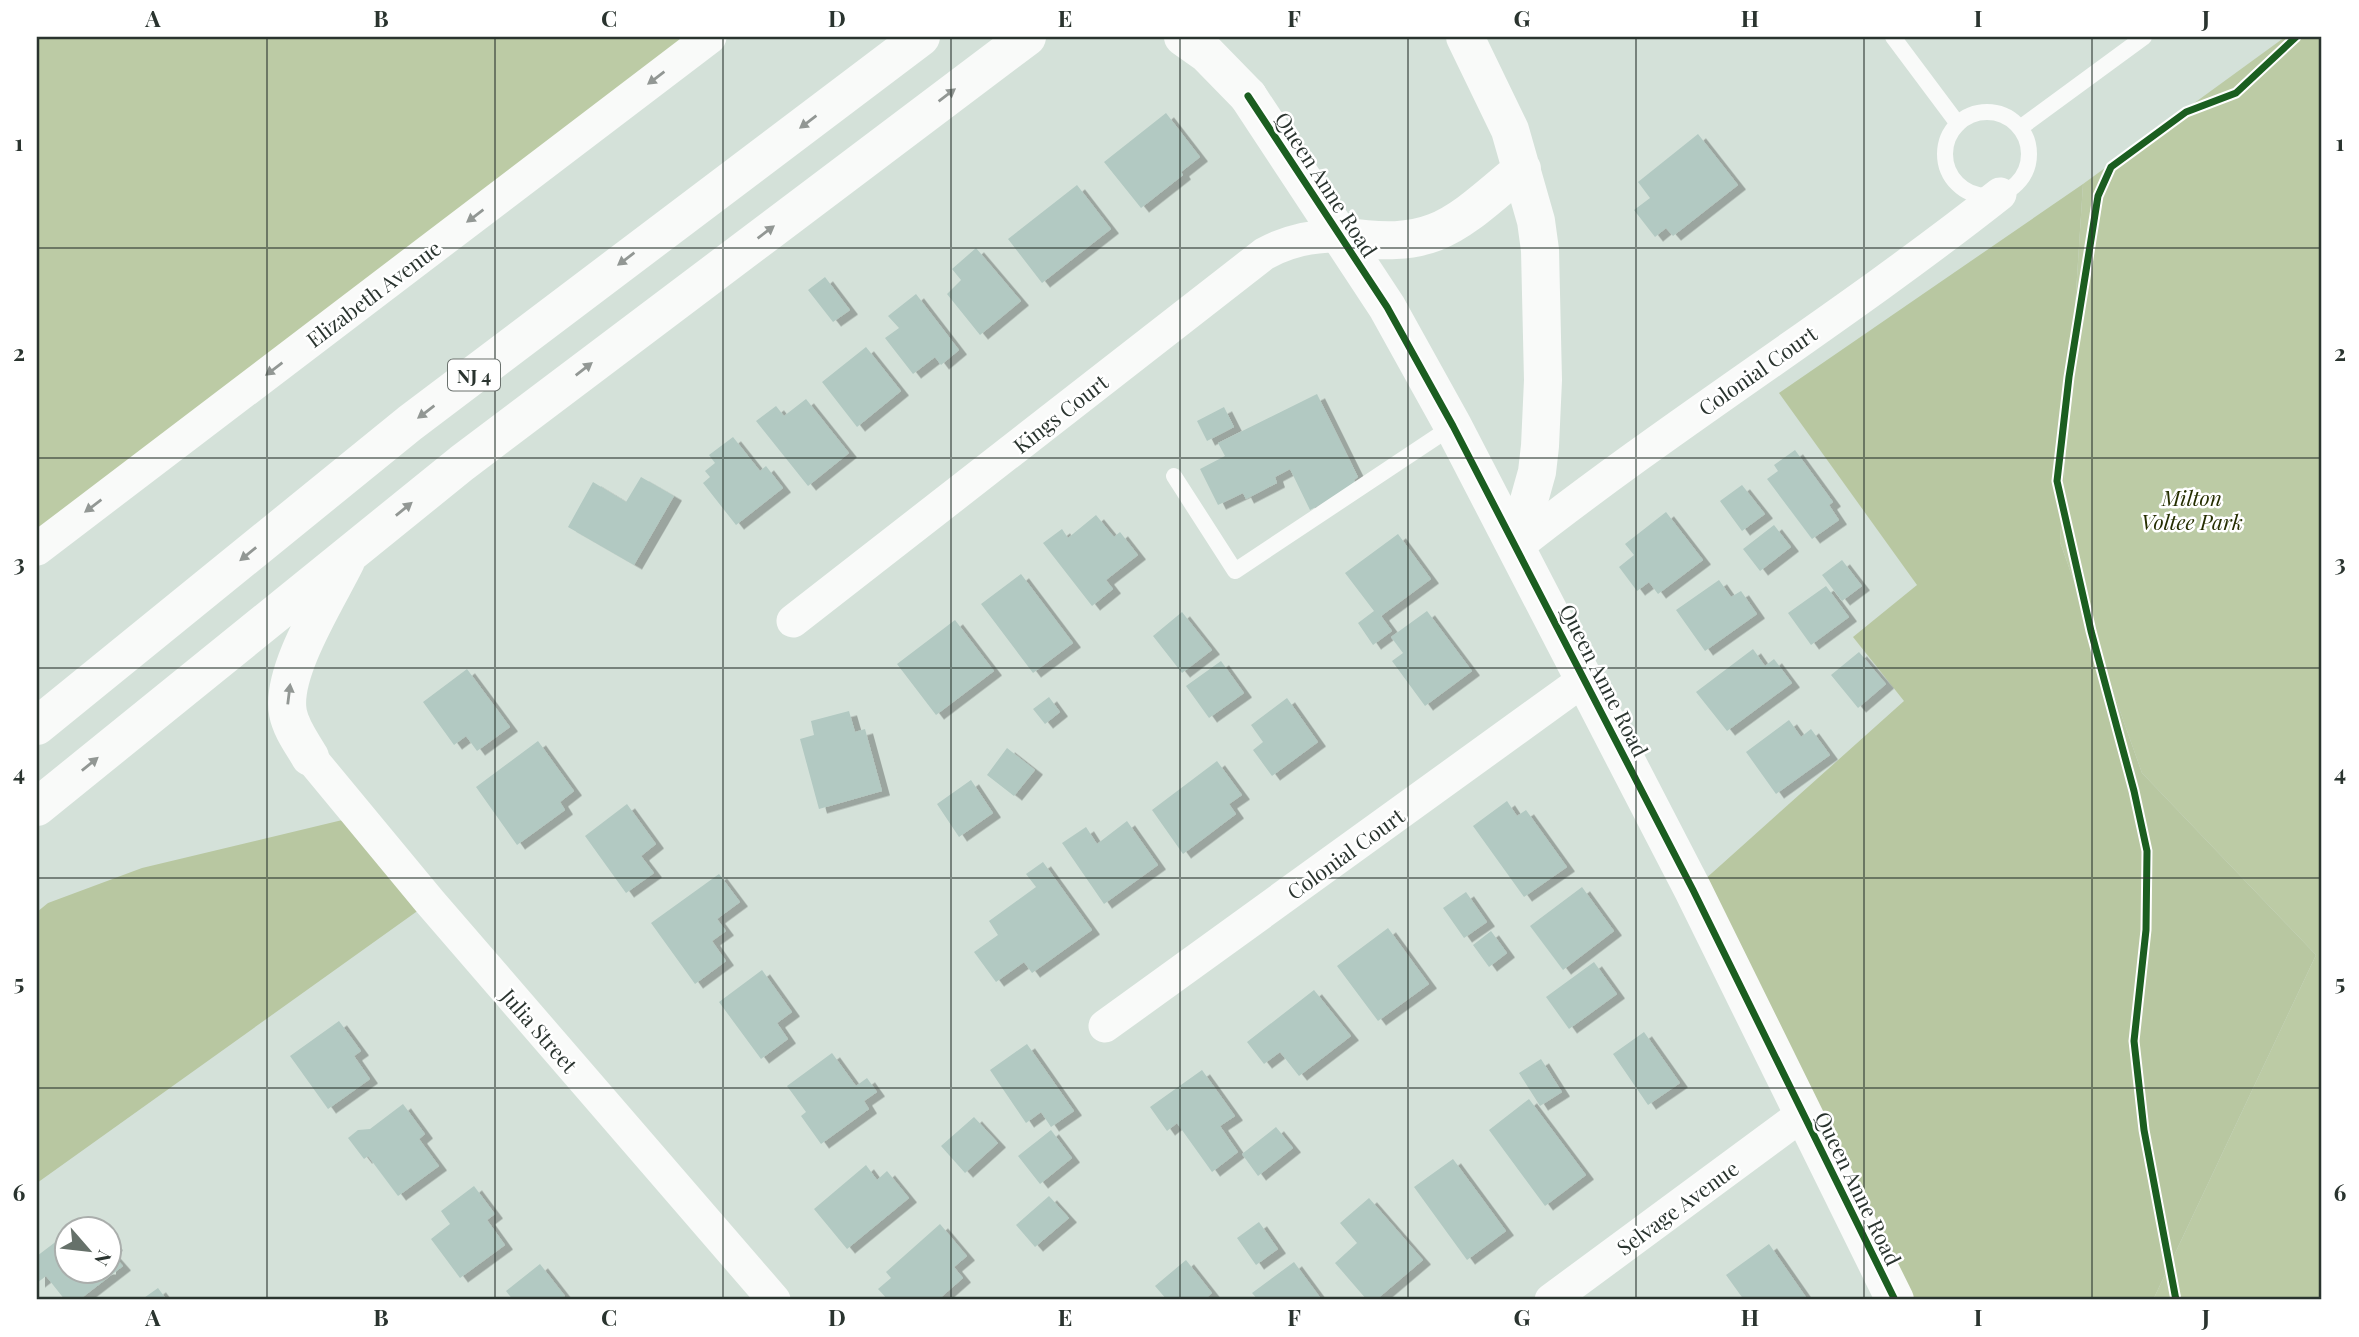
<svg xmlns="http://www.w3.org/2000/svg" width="2359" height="1337" font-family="'Playfair Display',serif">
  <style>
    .green { fill: #bccba5 }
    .forest { fill: #b8c7a1 }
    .building { fill: #b2c9c2; filter: url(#shadow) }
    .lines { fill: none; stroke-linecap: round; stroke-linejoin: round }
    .lane { stroke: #f9faf9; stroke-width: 16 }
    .street { stroke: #f9faf9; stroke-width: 33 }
    .secondary { stroke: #f9faf9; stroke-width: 38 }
    .highway { stroke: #f9faf9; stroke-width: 38 }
    .cycleway-casing { stroke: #fff; stroke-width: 11 }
    .cycleway { stroke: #1b5e20; stroke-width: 7 }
    .oneway { fill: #929794 }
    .grid { fill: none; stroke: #2a342f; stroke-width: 2; stroke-opacity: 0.55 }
    .labels { text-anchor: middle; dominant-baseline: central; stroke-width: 5; stroke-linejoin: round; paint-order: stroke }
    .shield { fill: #fff; stroke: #6a716d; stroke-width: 2 }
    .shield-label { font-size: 19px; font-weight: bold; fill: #2a342f }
    .street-label { font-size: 21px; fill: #2a342f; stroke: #fff }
    .park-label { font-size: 21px; font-style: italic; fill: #252e00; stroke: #fff }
    .neatline { fill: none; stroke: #2a342f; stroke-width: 2.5 }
    .grid-label { font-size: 23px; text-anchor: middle; font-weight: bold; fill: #2a342f }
  </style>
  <defs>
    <filter id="shadow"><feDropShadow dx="8" dy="4.5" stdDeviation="0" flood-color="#0004"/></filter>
  </defs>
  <rect width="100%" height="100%" fill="#d4e1d9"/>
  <path class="green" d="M37 37H710L37 549Z
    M2285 37H2322V1300H2153L2316 955 2142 773 2060 542 2083 184Z"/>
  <path class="forest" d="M2083 184 2060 542 2142 773 2316 955 2153 1300H1895L1693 890 1904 701 1853 637 1917 585 1779 393Z
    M359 816 430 902 37 1183V912L48 903 142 868Z"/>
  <path class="building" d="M1166 113 1200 157 1181 172 1183 175 1141 208 1104 162Z
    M1698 134 1738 185 1673 236 1666 228 1655 237 1634 210 1650 198 1638 182Z
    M1077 185 1111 229 1042 283 1008 239Z
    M976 248 1021 301 980 335 947 294 961 280 952 269Z
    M825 277 850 310 833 322 808 290Z
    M916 294 959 350 941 365 935 357 913 374 885 338 899 328 888 316Z
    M866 347 901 391 857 427 822 382Z
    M1317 394 1358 477 1354 480 1357 486 1310 510 1290 469 1275 477 1277 483 1246 499 1243 493 1218 505 1200 469 1225 456 1218 443Z
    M806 399 849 453 808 486 756 421 776 406 784 416Z
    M1224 407 1234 427 1207 441 1197 421Z
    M733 437 760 471 766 466 783 488 736 525 703 483 710 477 705 471 715 463 709 455Z
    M1795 450 1833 502 1829 505 1839 520 1812 539 1767 479 1778 471 1774 465Z
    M641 477 674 496 634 565 568 527 593 482 626 502Z
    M1742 485 1765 514 1742 531 1720 501Z
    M1666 512 1703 560 1658 594 1649 582 1637 591 1619 567 1634 555 1625 544Z
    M1096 515 1114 537 1120 532 1138 555 1106 580 1113 589 1092 606 1043 543 1062 529 1068 538Z
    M1774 525 1791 547 1760 571 1743 549Z
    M1398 534 1431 579 1381 616 1392 631 1373 645 1358 623 1374 611 1345 573Z
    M1842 560 1862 586 1842 601 1822 575Z
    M1021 574 1073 643 1033 673 981 604Z
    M1719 580 1731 597 1741 591 1757 614 1705 651 1676 610Z
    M1826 586 1849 617 1811 645 1788 613Z
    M1427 611 1472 671 1425 706 1392 661 1403 653 1391 637Z
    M1182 612 1212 650 1182 673 1153 636Z
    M955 620 994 671 936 715 897 664Z
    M1753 649 1765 666 1774 659 1792 683 1727 731 1696 692Z
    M1859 652 1886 684 1858 708 1831 675Z
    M1221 661 1244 693 1209 718 1186 686Z
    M467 669 510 727 477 751 466 736 454 745 423 702Z
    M1049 697 1060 712 1045 724 1033 709Z
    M1287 698 1318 742 1272 776 1253 750 1263 742 1251 725Z
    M849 711 855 732 865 729 882 791 819 809 800 739 814 735 811 721Z
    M1789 720 1801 737 1811 729 1830 755 1776 794 1746 752Z
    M538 741 574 791 560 802 565 810 517 845 476 787Z
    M1007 748 1035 770 1014 796 987 775Z
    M1217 761 1242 795 1229 804 1236 814 1183 854 1152 810Z
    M971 780 993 813 959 837 937 804Z
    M1507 801 1517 816 1526 810 1567 867 1524 897 1473 826Z
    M627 804 656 844 641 856 654 873 626 893 585 836Z
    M1127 821 1158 865 1104 904 1062 843 1086 827 1097 844Z
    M1043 862 1092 930 1032 973 1024 962 996 982 974 952 998 935 989 921 1036 887 1026 874Z
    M719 874 740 902 717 919 726 931 712 941 726 961 695 984 651 923Z
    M1582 887 1614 931 1563 970 1530 926Z
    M1466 892 1487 922 1464 938 1443 908Z
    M1388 928 1429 984 1378 1021 1337 966Z
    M1491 931 1507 953 1489 967 1473 945Z
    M1594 962 1617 994 1569 1029 1546 997Z
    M762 970 792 1012 777 1023 788 1039 761 1059 719 1002Z
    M1314 990 1351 1036 1299 1076 1280 1052 1264 1064 1247 1042Z
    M339 1021 361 1051 354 1056 370 1079 328 1109 290 1056Z
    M1644 1032 1680 1083 1648 1105 1613 1054Z
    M1027 1044 1074 1111 1051 1127 1041 1112 1026 1123 990 1070Z
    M832 1053 856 1086 867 1078 877 1092 864 1101 869 1109 821 1144 801 1116 806 1112 787 1086Z
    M1541 1059 1562 1092 1540 1106 1519 1073Z
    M1202 1070 1235 1116 1220 1126 1238 1152 1212 1172 1177 1123 1167 1131 1150 1107Z
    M1529 1099 1586 1175 1545 1206 1489 1130Z
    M403 1104 425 1134 419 1139 439 1166 398 1196 368 1156 364 1159 348 1138 358 1130 370 1129Z
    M974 1117 998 1143 965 1173 941 1146Z
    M1276 1127 1293 1148 1258 1176 1242 1154Z
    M1051 1130 1072 1158 1040 1184 1018 1156Z
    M1453 1159 1506 1231 1467 1260 1414 1187Z
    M866 1165 877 1180 887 1171 909 1198 847 1249 814 1209Z
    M474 1186 495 1214 487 1220 505 1245 460 1278 431 1239 450 1224 441 1211Z
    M1049 1196 1069 1218 1035 1247 1016 1225Z
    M1369 1198 1423 1260 1376 1300H1367L1335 1263 1357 1243 1340 1223Z
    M1259 1222 1278 1249 1256 1265 1237 1238Z
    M940 1224 967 1256 954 1267 963 1278 938 1300H888L878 1289 891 1278 886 1272Z
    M62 1237 66 1243V1270H108V1238L115 1246 109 1250 123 1266 79 1300H65L46 1276 37 1283V1256Z
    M1769 1244 1808 1300H1744L1726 1275Z
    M1186 1260 1212 1293 1204 1300H1167L1155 1286Z
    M1294 1262 1322 1300H1258L1252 1293Z
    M540 1264 565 1296 559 1300H513L506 1291Z
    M158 1288 167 1300H141Z"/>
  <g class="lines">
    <path class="lane" d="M1893 37 1958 124
      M1945 154a42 42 0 1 1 84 0a42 42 0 1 1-84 0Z
      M2020 128 2144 37
      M1174 476 1235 571 1453 426"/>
    <path class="street" d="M1516 547C1673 423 1843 318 2000 194
      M37 549 710 37
      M793 621 1264 254C1289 240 1314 235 1342 236
      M310 757 430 902 774 1300
      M1105 1026 1585 679
      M1551 1300 1803 1114"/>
    <path class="secondary" d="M1465 37 1510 130 1536 221 1540 250 1543 380 1540 446 1537 472 1516 547
      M1248 96 1387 307 1453 426 1693 890 1895 1300
      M1342 236C1435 251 1454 226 1522 169"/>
    <path class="highway" d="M1183 37 1207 54 1248 96
      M37 726 410 423 921 37
      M310 757C302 743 291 729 288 713 280 672 328 598 346 561
      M37 807 462 463 1027 37"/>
    <defs>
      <path id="cycleway" d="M1248 96 1387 307 1453 426 1693 890 1895 1300
        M2176 1300 2144 1130 2134 1041 2146 930 2147 851 2134 791 2091 631 2057 481 2069 377 2098 196 2111 167 2186 112 2236 93 2296 37"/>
    </defs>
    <use href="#cycleway" class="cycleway-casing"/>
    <use href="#cycleway" class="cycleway"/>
  </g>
  <defs><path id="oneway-solid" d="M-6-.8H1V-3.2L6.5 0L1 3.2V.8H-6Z" transform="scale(1.75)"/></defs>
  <g class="oneway">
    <use href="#oneway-solid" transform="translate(656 78) rotate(143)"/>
    <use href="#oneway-solid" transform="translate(947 95) rotate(-37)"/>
    <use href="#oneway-solid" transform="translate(808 122) rotate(143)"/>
    <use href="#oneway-solid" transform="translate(475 216) rotate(143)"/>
    <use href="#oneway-solid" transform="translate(766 232) rotate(-37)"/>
    <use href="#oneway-solid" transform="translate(626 259) rotate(143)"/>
    <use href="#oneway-solid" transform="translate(274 369) rotate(143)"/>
    <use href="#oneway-solid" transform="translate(584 369) rotate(-38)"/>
    <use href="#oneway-solid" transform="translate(426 412) rotate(143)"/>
    <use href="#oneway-solid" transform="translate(93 506) rotate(143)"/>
    <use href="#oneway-solid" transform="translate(404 509) rotate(-39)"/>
    <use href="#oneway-solid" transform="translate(248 554) rotate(141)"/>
    <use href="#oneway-solid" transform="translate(289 694) rotate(-83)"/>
    <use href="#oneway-solid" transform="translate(90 764) rotate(-39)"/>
  </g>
  <path class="grid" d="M267 37V1300M495 37V1300M723 37V1300M951 37V1300M1180 37V1300M1408 37V1300M1636 37V1300M1864 37V1300M2092 37V1300M37 248H2322M37 458H2322M37 668H2322M37 878H2322M37 1088H2322"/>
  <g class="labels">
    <rect class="shield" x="448" y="359.5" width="52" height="31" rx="5"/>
    <g class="shield-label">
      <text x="474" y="375">NJ 4</text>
    </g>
    <g class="street-label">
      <text transform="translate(1327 184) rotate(57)">Queen Anne Road</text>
      <text transform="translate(373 293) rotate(-37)">Elizabeth Avenue</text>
      <text transform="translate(1757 370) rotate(-35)">Colonial Court</text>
      <text transform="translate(1060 413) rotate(-38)">Kings Court</text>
      <text transform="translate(1605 680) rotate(63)">Queen Anne Road</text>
      <text transform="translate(1345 853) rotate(-36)">Colonial Court</text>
      <text transform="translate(540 1030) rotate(49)">Julia Street</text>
      <text transform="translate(1859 1188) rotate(64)">Queen Anne Road</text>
      <text transform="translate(1677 1207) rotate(-36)">Selvage Avenue</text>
    </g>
    <g class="park-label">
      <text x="2192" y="497">Milton<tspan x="2192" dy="24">Voltee Park</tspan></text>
    </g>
  </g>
  <rect width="2359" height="1337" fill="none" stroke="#ffffff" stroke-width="77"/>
  <g transform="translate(88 1250) rotate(118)"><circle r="33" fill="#ffffff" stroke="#aaaeac" stroke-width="2"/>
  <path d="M0-5L12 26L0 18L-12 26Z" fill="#66716a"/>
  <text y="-10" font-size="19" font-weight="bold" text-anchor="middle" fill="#2a342f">N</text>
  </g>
  <rect x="38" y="38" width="2282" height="1260" class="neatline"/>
  <g class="grid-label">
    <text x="153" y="27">A</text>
    <text x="381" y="27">B</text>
    <text x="609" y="27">C</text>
    <text x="837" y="27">D</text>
    <text x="1065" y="27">E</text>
    <text x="1294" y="27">F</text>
    <text x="1522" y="27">G</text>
    <text x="1750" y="27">H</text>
    <text x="1978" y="27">I</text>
    <text x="2206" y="27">J</text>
    <text x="19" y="151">1</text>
    <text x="2340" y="151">1</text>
    <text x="19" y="361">2</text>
    <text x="2340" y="361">2</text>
    <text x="19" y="571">3</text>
    <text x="2340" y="571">3</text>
    <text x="19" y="781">4</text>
    <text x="2340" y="781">4</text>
    <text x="19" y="991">5</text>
    <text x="2340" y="991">5</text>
    <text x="19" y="1201">6</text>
    <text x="2340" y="1201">6</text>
    <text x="153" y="1326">A</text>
    <text x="381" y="1326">B</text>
    <text x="609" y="1326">C</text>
    <text x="837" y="1326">D</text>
    <text x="1065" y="1326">E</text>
    <text x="1294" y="1326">F</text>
    <text x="1522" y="1326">G</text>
    <text x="1750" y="1326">H</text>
    <text x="1978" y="1326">I</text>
    <text x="2206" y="1326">J</text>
  </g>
</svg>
